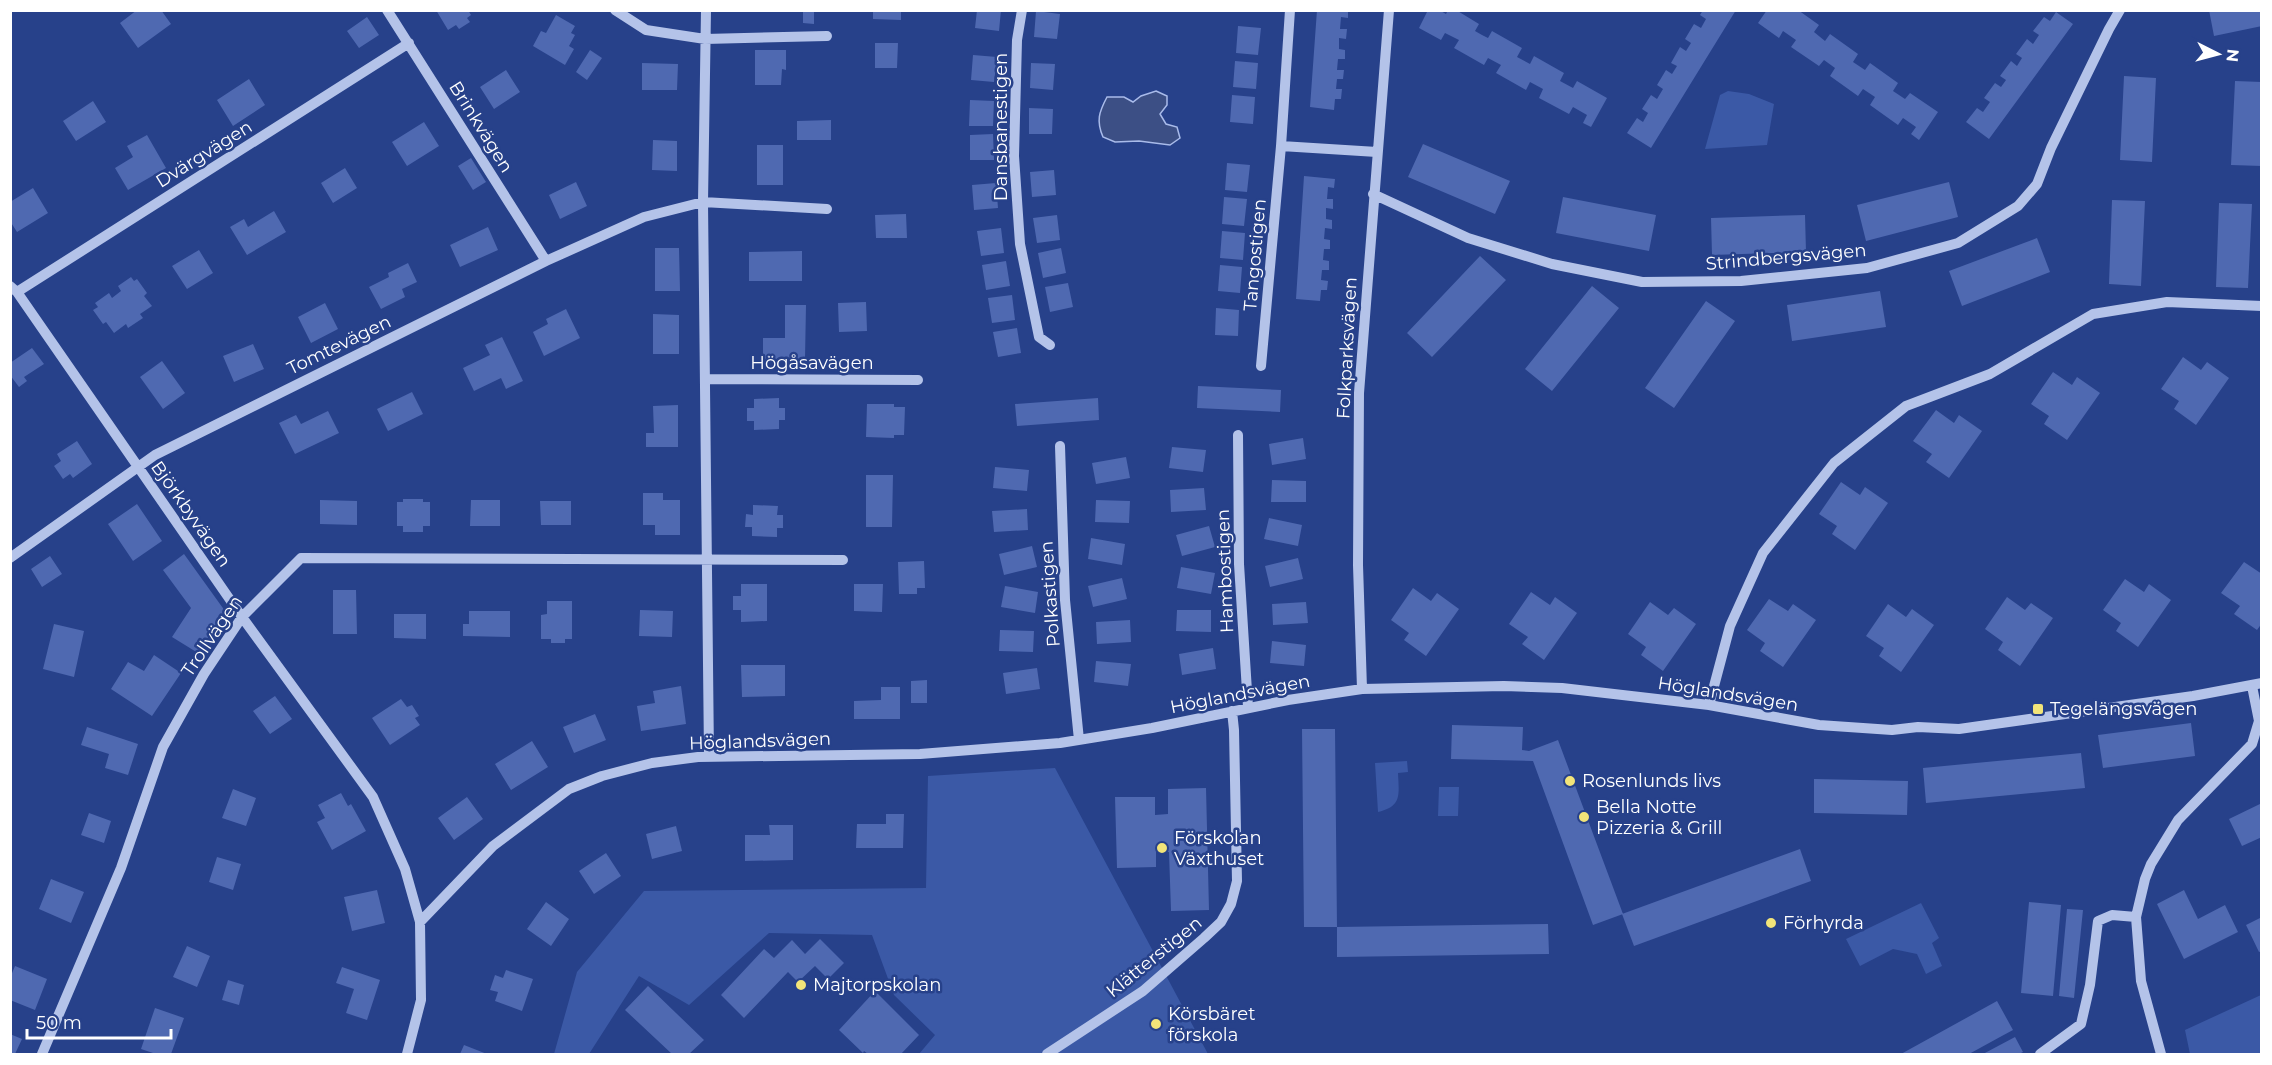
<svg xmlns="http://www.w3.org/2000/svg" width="2272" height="1065" font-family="Montserrat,sans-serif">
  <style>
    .green { fill: #3b59a6 }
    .water { fill: #3c4f85; stroke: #a9bbea; stroke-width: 1.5 }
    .building { fill: #4f69b1 }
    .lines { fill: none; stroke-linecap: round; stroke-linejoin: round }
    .minor { stroke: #b4c3e9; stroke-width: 10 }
    .poi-dot { fill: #f2e479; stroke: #27418a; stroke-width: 2 }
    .labels { text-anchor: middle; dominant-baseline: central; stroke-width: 5; stroke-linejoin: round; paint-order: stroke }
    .street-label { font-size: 18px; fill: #fff; stroke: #27418a }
    .poi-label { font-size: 18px; fill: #fff; stroke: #27418a; text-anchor: start }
  </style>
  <rect width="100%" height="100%" fill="#27418a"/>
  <path class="green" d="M1728 91 1749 94 1774 104 1767 145 1705 149 1720 95Z
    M1407 761 1408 772 1398 773C1399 795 1402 806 1378 812L1375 763Z
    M1055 768 1208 1054H919L935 1035 894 995 872 935 769 933 689 1005 639 976 589 1054H554L577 972 644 891 926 888 928 776Z
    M1439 787H1459L1458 816H1438Z
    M1921 903 1939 938 1932 943 1942 966 1926 974 1917 954 1893 949 1860 966 1846 939Z
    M2261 995V1054H2190L2185 1030Z"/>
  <path class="water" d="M1156 91 1167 96V105L1160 114 1166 124 1177 127 1180 138 1170 145 1139 141 1115 142 1103 137C1096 121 1099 112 1107 97H1124L1133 102 1141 96Z"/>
  <path class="building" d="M137 10H161L171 24 138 48 120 23Z
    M436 10H468L471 15 467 18 470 22 459 29 456 25 448 30Z
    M803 10H814V24L803 23Z
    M873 10H901V20L873 19Z
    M977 10H1001L999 31 975 28Z
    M1317 10H1348V18L1341 17 1340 29H1347L1346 39 1339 38V49L1345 50V59H1338L1337 70H1344L1343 79H1337L1336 89H1342L1341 99H1335L1334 110 1310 107Z
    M1428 10H1439L1446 14 1448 10H1456L1479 24 1475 31 1482 35 1488 38 1492 31 1522 48 1517 57 1530 64 1534 56 1564 73 1560 81 1573 88 1577 81 1607 98 1591 127 1583 123 1587 115 1573 107 1569 114 1539 98 1543 89 1530 82 1526 90 1496 73 1501 65 1488 58 1484 65 1454 48 1459 40 1445 33 1441 40 1419 28Z
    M1703 10H1736L1651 148 1627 133 1637 118 1643 122 1648 113 1642 109 1651 95 1657 99 1663 89 1657 85 1666 70 1672 74 1677 66 1671 63 1680 47 1686 51 1691 43 1685 39 1694 24 1701 28 1706 19 1700 15Z
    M1767 10H1798L1819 25 1814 32 1825 41 1830 34 1858 54 1853 62 1865 70 1870 63 1898 83 1893 91 1905 99 1910 93 1938 112 1919 140 1911 134 1916 127 1903 118 1898 125 1870 105 1875 97 1863 89 1858 96 1830 76 1835 68 1824 60 1819 66 1791 47 1796 40 1783 31 1779 38 1758 23Z
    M2209 10H2262V26L2214 36Z
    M1036 11 1060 14 1057 39 1034 37Z
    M2056 12 2073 24 1989 139 1966 122 1977 108 1983 112 1990 102 1984 98 1995 83 2001 87 2006 80 2000 76 2011 61 2017 66 2022 58 2016 54 2027 39 2033 44 2039 35 2033 31 2044 17 2050 21Z
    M556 15 575 26 571 33 575 35 569 46 574 49 565 65 533 46 541 31 546 33Z
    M367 17 379 35 359 48 347 31Z
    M1238 26 1261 28 1258 55 1236 53Z
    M875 43H898L897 68H875Z
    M590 50 602 58 587 80 576 72Z
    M755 50H786V70L782 69 781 85H755Z
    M973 55 997 57 994 82 971 80Z
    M1235 61 1258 63 1256 89 1233 87Z
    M642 63 678 64 677 90H642Z
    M1031 63 1055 64 1053 90 1030 88Z
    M506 70 520 92 494 109 480 87Z
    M2124 76 2156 78 2152 162 2120 160Z
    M249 79 265 105 233 126 217 100Z
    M2235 81 2262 82V166L2231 165Z
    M1232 95 1255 97 1253 124 1230 122Z
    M970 100 994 101 993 126H969Z
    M93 101 106 122 76 141 63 121Z
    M1029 108 1053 109 1052 134H1029Z
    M831 120V140H797V121Z
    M424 122 439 146 407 166 392 142Z
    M993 134 994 160H970V135Z
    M147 135 166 168 128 190 115 168 133 157 127 146Z
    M653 140 677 141V171L652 170Z
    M1423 144 1510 181 1495 214 1408 177Z
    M757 145H783V185H757Z
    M471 158 486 182 473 190 458 166Z
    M1227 163 1250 165 1247 192 1225 190Z
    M345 168 357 188 333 203 321 183Z
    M1054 170 1056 195 1032 197 1030 172Z
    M1304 176 1335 179 1334 188 1328 187 1327 199H1333V209L1326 208V219L1332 220V229L1325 228 1324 239 1330 240V249H1324L1323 260 1329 261V270H1322L1321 280 1328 281 1327 290H1321L1320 301 1296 299Z
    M576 182 587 206 560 219 549 195Z
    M1949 182 1958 217 1866 241 1857 205Z
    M996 183 998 208 974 210 972 185Z
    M33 188 48 213 17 232 10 221V202Z
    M1224 197 1247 199 1244 226 1222 224Z
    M1563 197 1656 215 1649 251 1556 233Z
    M2112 200 2145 201 2141 286 2109 284Z
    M2219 203 2252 204 2248 288 2216 287Z
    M274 211 286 232 247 255 230 227 244 219 248 227Z
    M906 214 907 238H876L875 215Z
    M1057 215 1060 240 1037 243 1033 218Z
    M1805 215 1806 252 1712 255 1711 218Z
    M488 227 498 250 460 267 450 245Z
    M1001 228 1004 253 981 256 977 231Z
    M1222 231 1245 233 1243 260 1220 258Z
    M2037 238 2050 272 1962 306 1949 271Z
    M655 248H679L680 291H655Z
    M1061 248 1066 273 1043 278 1038 253Z
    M199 250 213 273 187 289 172 266Z
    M802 251V281H749V252Z
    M1480 256 1506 280 1432 357 1407 333Z
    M1006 261 1010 286 986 290 982 265Z
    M408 263 417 282 402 289 405 297 381 309 369 287 389 277 388 273Z
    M1220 265 1242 267 1240 293 1218 291Z
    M131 277 134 281 137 279 147 293 144 296 152 306 140 314 143 318 128 328 126 324 114 333 106 322 103 324 93 310 98 307 95 303 109 293 112 298 121 291 118 286Z
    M1068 283 1073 307 1050 312 1045 287Z
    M1592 286 1619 308 1552 391 1525 369Z
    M1880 291 1886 327 1792 341 1787 305Z
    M1012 295 1015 320 992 323 988 298Z
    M1706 301 1735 321 1674 408 1645 388Z
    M866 302 867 331 839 332 838 303Z
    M325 303 338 329 311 343 298 317Z
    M785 305H806L805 359H763V338H785Z
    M1216 308 1239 310 1238 336 1215 335Z
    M566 309 580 338 544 356 533 332 548 324 546 319Z
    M653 314 679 315V354H653Z
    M1017 328 1021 353 998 357 993 332Z
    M502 337 523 381 506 389 501 378 474 391 463 368 490 355 485 345Z
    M253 344 264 369 234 382 223 356Z
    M32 348 44 364 24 377 27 381 19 387 10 375V363Z
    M2183 357 2201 370 2207 362 2229 378 2196 425 2174 409 2179 401 2161 389Z
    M162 361 185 393 163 409 140 377Z
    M2053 372 2072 385 2077 377 2100 393 2067 440 2044 424 2049 416 2031 404Z
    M1198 386 1281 390 1280 412 1197 408Z
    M412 392 423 414 388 431 377 409Z
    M779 398V408H785V420H779V429L754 430V421H747V408H754V399Z
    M1098 398 1099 420 1017 426 1015 404Z
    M867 404H894V407H905L904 435H894V438L866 437Z
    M678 405V447H646V433H654L653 406Z
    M1936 410 1954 423 1959 415 1982 431 1949 478 1926 462 1932 454 1913 441Z
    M328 411 339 433 295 454 279 423 296 415 301 424Z
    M1303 438 1306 459 1272 465 1269 444Z
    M77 441 92 464 73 478 70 474 63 479 54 466 61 461 57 454Z
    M1172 447 1206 450 1203 472 1169 468Z
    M1126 457 1130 478 1096 484 1092 463Z
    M995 467 1029 470 1027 491 993 488Z
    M866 475H893L892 527H866Z
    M1272 480 1306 481V502H1271Z
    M1841 482 1860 495 1865 487 1888 503 1855 550 1832 534 1837 526 1819 514Z
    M1204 488 1206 510 1171 512 1170 490Z
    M643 493H663V500H680V535H655V525H643Z
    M403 499H423V502H430V526H423V532H403V526H397V502H403Z
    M320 500 357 501V525L320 524Z
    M471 500H500V526H470Z
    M1096 500 1130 501 1129 523 1095 522Z
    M540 501H571V525H541Z
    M137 504 162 541 133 561 108 524Z
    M753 505 778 506 777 515H783V528H777V537L752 536V527H745L746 514 753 515Z
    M1027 509 1028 530 994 532 992 511Z
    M1269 518 1302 525 1298 546 1264 539Z
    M1209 526 1215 547 1182 556 1176 535Z
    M1091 538 1125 544 1122 565 1088 559Z
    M1032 546 1037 567 1004 575 999 554Z
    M184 554 225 611 198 653 172 637 191 608 163 570Z
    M50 556 62 574 42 587 31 569Z
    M1298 558 1303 579 1270 587 1265 566Z
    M924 561 925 588H917V594H899L898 562Z
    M2244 562 2262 574V623L2257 630 2234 614 2240 606 2221 593Z
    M1181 567 1215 573 1211 594 1177 588Z
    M1122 578 1127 599 1093 607 1088 586Z
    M2125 579 2144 592 2149 584 2171 600 2138 647 2116 631 2121 623 2103 610Z
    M741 584H767V621L741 622V610H733V596H741Z
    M854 584H883L882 612 854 611Z
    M1005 586 1038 592 1035 613 1001 607Z
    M1413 588 1431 601 1437 593 1459 609 1426 656 1404 640 1409 633 1391 620Z
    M333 590H356L357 634H333Z
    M1531 592 1550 605 1555 597 1577 613 1544 660 1522 644 1528 637 1509 624Z
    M2007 597 2025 610 2031 603 2053 618 2020 666 1998 650 2003 642 1985 629Z
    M1769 599 1788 611 1793 604 1816 620 1783 667 1760 651 1765 643 1747 630Z
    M547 601H572V639H565V643H551V639H541V615L547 614Z
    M1306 602 1308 623 1273 625 1272 604Z
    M1650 602 1668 615 1674 608 1696 624 1663 671 1641 655 1646 647 1628 634Z
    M1888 604 1906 617 1912 609 1934 625 1901 672 1879 656 1884 648 1866 636Z
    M640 610 673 611 672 637 639 636Z
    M1177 610H1211V632L1176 631Z
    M469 611H510V637L463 636V624H469Z
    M394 614H426V639L394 638Z
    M1130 620 1131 642 1097 644 1096 622Z
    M54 624 84 631 74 677 43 669Z
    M1000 630 1034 631 1033 652 999 651Z
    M1272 641 1306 645 1304 666 1270 663Z
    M1213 648 1216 669 1182 675 1179 654Z
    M154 655 181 673 152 716 111 689 128 662 144 671Z
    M1096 661 1131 664 1128 686 1094 682Z
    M741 665H785V696L742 697Z
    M1037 668 1040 689 1006 694 1003 673Z
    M927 680V703H911V681Z
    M681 686 686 724 641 731 637 706 655 703 653 691Z
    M881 687H900V719H854V701L881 700Z
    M275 696 292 719 270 734 253 711Z
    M401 699 407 707 412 705 419 716 415 718 420 725 390 745 372 718Z
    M595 714 606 740 574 753 563 727Z
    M2191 723 2195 756 2103 768 2098 735Z
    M1452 725 1523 727 1522 750 1529 751 1558 740 1623 914 1593 925 1533 761 1451 759Z
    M87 727 138 744 128 775 105 768 109 754 81 745Z
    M1302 729H1335L1337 927H1304Z
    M532 741 548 767 511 790 495 764Z
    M2081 753 2085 788 1926 803 1923 768Z
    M1814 779 1908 781 1907 815 1814 813Z
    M1206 788 1209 910 1171 911 1169 852H1156V867L1117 868 1115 797H1155V815L1168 814V789Z
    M233 789 256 798 246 826 222 818Z
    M341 793 348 806 351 804 366 831 332 850 317 822 325 818 318 805Z
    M467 797 483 819 454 840 438 818Z
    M2262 803V837L2242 846 2229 819Z
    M89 813 111 821 104 843 81 835Z
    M886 814H904L903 848H856L857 824H886Z
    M769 825H793V860L745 861V835H770Z
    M676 826 682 851 652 859 646 834Z
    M1800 849 1811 881 1634 946 1622 914Z
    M606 853 621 876 594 894 579 871Z
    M217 857 241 864 233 890 209 882Z
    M51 879 84 892 71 923 39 909Z
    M377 890 385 923 352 931 344 897Z
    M2184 890 2198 919 2225 905 2238 932 2184 959 2157 904Z
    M546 902 569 919 551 946 527 929Z
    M2029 902 2061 905 2053 996 2021 993Z
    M2067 909 2083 910 2074 998 2059 996Z
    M2262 917V951L2259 952 2246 925Z
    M1548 924 1549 954 1337 957V927Z
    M820 939 844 963 828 979 815 966 798 982 788 972 744 1018 721 995 764 949 774 958 792 940 805 954Z
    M187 946 210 956 197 987 173 977Z
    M15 966 47 979 35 1010 10 1000V978Z
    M342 967 380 980 367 1020 346 1013 354 989 336 983Z
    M506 970 533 979 522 1011 495 1001 498 992 490 990 495 975 503 978Z
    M228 980 244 985 239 1005 222 1000Z
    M648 986 704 1040 689 1054H672L625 1010Z
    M875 991 919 1035 901 1054H868L864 1051 863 1053 839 1030Z
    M1997 1001 2013 1030 2000 1037 1969 1054H1901Z
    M155 1008 184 1018 171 1054H156L141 1049Z
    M10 1034 22 1039 15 1054H10Z
    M2015 1037 2023 1052 2019 1054H1983Z
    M464 1045 487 1054H460Z"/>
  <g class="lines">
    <path class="minor" d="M387 10 546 261
      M615 10 646 30 705 39 827 36
      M706 10 703 202 709 756
      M1022 10 1017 40 1014 156 1020 244 1039 337 1050 345
      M1281 146 1377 152
      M1373 194 1468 238 1552 264 1642 282 1741 281 1867 268 1958 243 2018 206 2037 184 2051 148 2109 29 2120 10
      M10 286 17 292 242 617 373 797 405 869 420 922 421 1000 407 1054
      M17 292 409 43
      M1261 366 1281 146 1290 10
      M705 379 918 380
      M1238 435 1239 564 1248 707
      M1060 446 1065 600 1079 740
      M10 558 155 455 546 261 644 217 703 202 827 209
      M1362 689 1358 565 1359 393 1389 10
      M1709 705 1730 626 1763 553 1834 463 1906 406 1990 374 2093 314 2167 302 2262 306
      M420 922 493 846 569 789 602 776 652 763 698 757 920 754 1060 743 1152 728 1288 700 1362 689 1504 686 1562 688 1709 705 1819 725 1892 730 1918 727 1959 729 2193 696 2262 683
      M42 1054 121 868 163 747 204 674 242 617 301 558 843 560
      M1047 1054 1143 991 1204 938 1221 922 1231 904 1237 881 1234 730 1232 711
      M2040 1054 2081 1024 2090 985 2098 921 2112 915 2136 917
      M2161 1054 2141 981 2136 917 2145 879 2151 864 2178 820 2252 744 2259 721 2252 686"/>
  </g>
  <g class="poi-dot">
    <rect x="2032" y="703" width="12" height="12" rx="3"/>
    <circle cx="1570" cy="781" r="6"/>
    <circle cx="1584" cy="817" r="6"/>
    <circle cx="1162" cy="848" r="6"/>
    <circle cx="1771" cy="923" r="6"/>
    <circle cx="801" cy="985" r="6"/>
    <circle cx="1156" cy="1024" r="6"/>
  </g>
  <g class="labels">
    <g class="street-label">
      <text transform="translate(481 127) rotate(58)">Brinkvägen</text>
      <text transform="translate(1001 127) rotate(-90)">Dansbanestigen</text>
      <text transform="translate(204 154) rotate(-32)">Dvärgvägen</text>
      <text transform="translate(1255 255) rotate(-85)">Tangostigen</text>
      <text transform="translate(1786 257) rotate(-5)">Strindbergsvägen</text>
      <text transform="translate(339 345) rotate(-26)">Tomtevägen</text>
      <text transform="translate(1347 348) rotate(-87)">Folkparksvägen</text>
      <text x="812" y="363">Högåsavägen</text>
      <text transform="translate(191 514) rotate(55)">Björkbyvägen</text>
      <text transform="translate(1225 571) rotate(-92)">Hambostigen</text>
      <text transform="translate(1050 594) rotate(-94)">Polkastigen</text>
      <text transform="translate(212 636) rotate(-56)">Trollvägen</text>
      <text transform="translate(1240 694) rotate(-11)">Höglandsvägen</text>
      <text transform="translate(1728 694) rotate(9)">Höglandsvägen</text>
      <text transform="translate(760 741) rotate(-2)">Höglandsvägen</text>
      <text transform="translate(1154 957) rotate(-39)">Klätterstigen</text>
    </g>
    <g class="poi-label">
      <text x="2050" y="709">Tegelängsvägen</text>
      <text x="1582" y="781">Rosenlunds livs</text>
      <text x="1596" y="807">Bella Notte<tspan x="1596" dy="21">Pizzeria &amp; Grill</tspan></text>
      <text x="1174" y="838">Förskolan<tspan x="1174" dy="21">Växthuset</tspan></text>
      <text x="1783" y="923">Förhyrda</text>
      <text x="813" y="985">Majtorpskolan</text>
      <text x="1168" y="1014">Körsbäret<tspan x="1168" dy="21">förskola</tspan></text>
    </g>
  </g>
  <rect width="2272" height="1065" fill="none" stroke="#ffffff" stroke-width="24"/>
  <g transform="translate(2218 54) rotate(96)" stroke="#27418a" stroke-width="4.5" paint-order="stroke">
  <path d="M0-4.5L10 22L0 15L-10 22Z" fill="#ffffff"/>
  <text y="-9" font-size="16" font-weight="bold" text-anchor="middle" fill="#ffffff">N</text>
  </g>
  <path d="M27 1029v9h144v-9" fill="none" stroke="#ffffff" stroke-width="3"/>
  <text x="36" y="1029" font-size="18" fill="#ffffff" stroke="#27418a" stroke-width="4.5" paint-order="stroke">50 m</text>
</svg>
